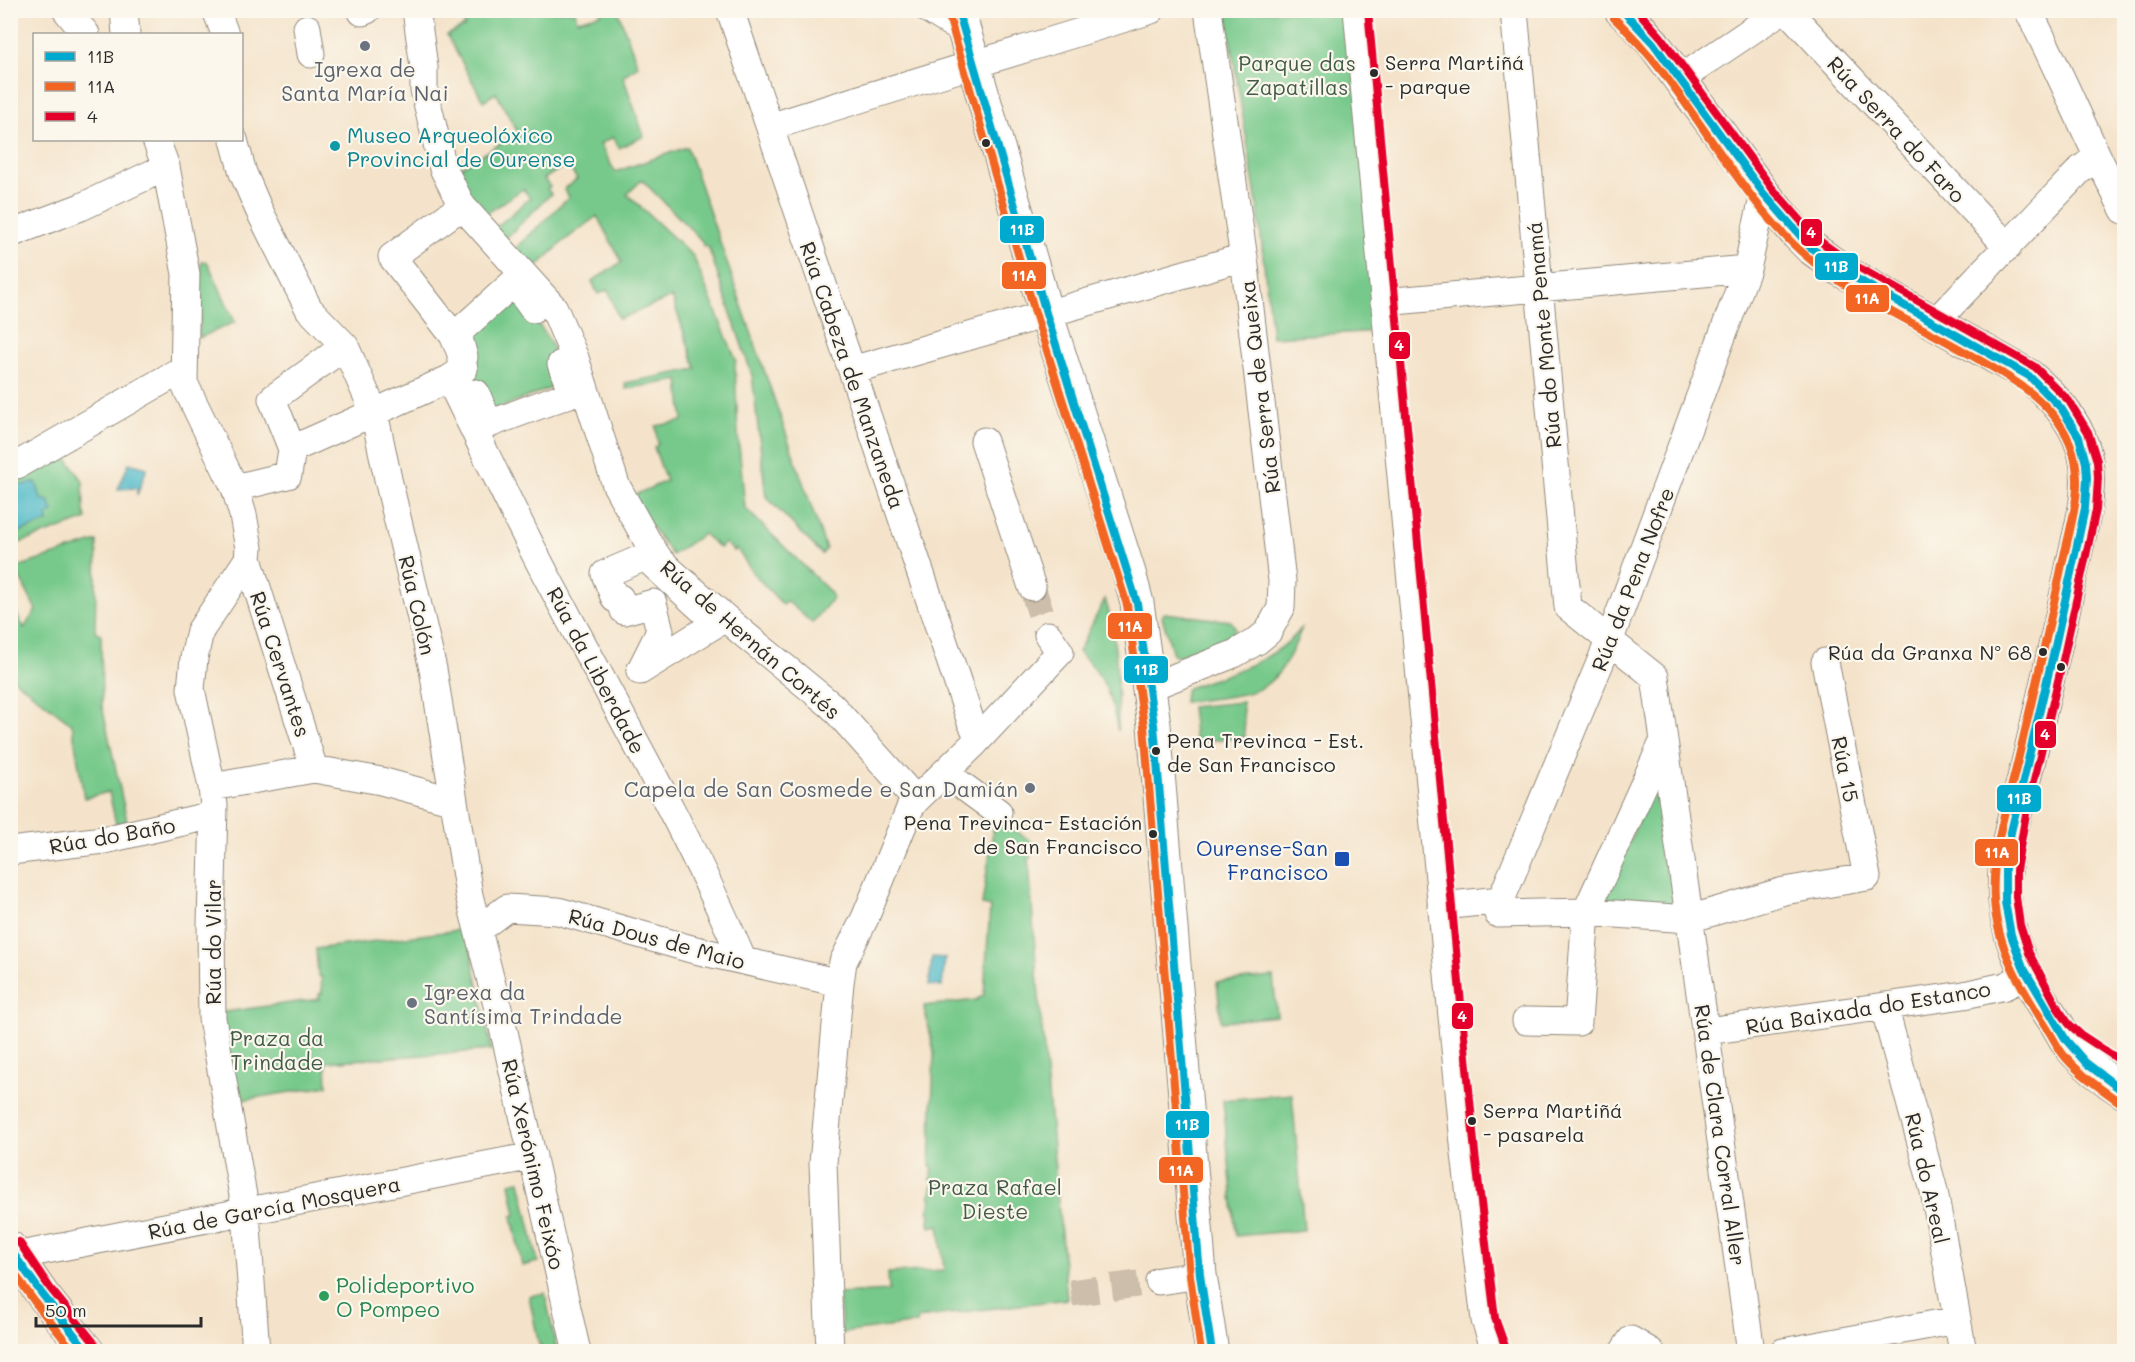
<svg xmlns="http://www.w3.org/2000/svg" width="2135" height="1362" font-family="Mali,sans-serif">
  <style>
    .green { fill: #77c98b; stroke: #517a5b; stroke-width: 1.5 }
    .water { fill: #4db9c8; stroke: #3c727a; stroke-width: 1.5 }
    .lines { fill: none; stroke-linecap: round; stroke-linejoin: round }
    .street-tunnel { stroke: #ccbeaa; stroke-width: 27; stroke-dasharray: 27 14; stroke-linecap: butt }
    .street-casing { stroke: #90877a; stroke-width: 29 }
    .secondary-casing { stroke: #90877a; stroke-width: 35 }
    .street { stroke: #fff; stroke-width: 27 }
    .secondary { stroke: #fff; stroke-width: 33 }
    .bus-1-casing { stroke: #fbf7ec; stroke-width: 12 }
    .bus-2-casing { stroke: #fbf7ec; stroke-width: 12 }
    .bus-3-casing { stroke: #fbf7ec; stroke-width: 12 }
    .bus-1 { stroke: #00a9ce; stroke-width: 8 }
    .bus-2 { stroke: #f26522; stroke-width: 8 }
    .bus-3 { stroke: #e4002b; stroke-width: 8 }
    .worship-dot { fill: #6b7280; stroke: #fbf7ec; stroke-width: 2 }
    .bus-dot { fill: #2b2b2b; stroke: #fbf7ec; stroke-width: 2 }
    .culture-dot { fill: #0f9aa8; stroke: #fbf7ec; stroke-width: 2 }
    .transit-dot { fill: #1a4fb4; stroke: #fbf7ec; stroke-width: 2 }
    .leisure-dot { fill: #2e9e5b; stroke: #fbf7ec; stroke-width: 2 }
    .labels { text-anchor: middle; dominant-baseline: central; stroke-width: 4.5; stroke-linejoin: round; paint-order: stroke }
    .bus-label { font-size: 20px; fill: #2b2b2b; stroke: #fbf7ec; text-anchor: start }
    .park-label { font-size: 21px; fill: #425a48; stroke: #fbf7ec }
    .worship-label { font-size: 21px; fill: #5b616d; stroke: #fbf7ec }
    .street-label { font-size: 21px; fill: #2b2b2b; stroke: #fbf7ec }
    .culture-label { font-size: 21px; fill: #0d838f; stroke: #fbf7ec; text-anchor: start }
    .transit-label { font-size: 21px; fill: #164399; stroke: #fbf7ec; text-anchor: end }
    .leisure-label { font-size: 21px; fill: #27864d; stroke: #fbf7ec; text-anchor: start }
    .line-badge { stroke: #fbf7ec; stroke-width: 2 }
    .badge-label { font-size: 16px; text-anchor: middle; font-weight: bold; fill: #fff }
  </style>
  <rect width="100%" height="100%" fill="#fbf7ec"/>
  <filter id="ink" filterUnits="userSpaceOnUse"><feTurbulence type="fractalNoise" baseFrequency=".0167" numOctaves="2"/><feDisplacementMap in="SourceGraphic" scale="12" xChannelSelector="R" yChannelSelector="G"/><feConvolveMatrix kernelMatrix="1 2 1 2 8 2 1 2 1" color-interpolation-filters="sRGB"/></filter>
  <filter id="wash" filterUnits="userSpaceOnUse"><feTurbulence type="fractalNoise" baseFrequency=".008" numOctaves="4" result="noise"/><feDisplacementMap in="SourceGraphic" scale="24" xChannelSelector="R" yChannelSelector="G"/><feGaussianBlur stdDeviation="1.35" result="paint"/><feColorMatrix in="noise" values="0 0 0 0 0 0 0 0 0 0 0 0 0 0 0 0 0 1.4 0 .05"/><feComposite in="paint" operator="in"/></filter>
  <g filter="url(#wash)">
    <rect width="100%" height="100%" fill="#f4e3ca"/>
    <path class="green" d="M460 11H575L577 20 601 14V11H618L638 66 623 76 644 136 619 148 613 137 600 144 615 172 687 147 826 549 822 554 766 497 752 375 708 246 704 247 701 240 642 180 627 194 693 256 736 360 735 365 738 435 745 508 830 592 833 598 812 623 787 601 783 605 753 573 737 549 734 551 725 543 720 548 703 534 672 555 630 497 666 481 654 447 658 445 656 426 683 421 679 380 626 389 625 383 696 369 672 297 619 319 608 290 598 294 592 281 622 262 597 216 564 241 532 271 513 251 569 197 564 189 577 179 567 164 544 179 550 187 547 189 551 194 503 241 493 230 530 198 523 189 493 209 482 218 453 172 518 133 496 93 483 101 447 35 465 26Z
      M1218 11H1352L1381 331 1272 337 1258 210 1226 13 1219 15Z
      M205 261 208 263 235 322 199 338 201 266 202 262Z
      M509 291 538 323 551 343 564 383 481 415 458 371 459 336Z
      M64 454 83 481 84 511 87 519 11 546V478L18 476Z
      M97 541 95 631 101 634 102 706 127 821 116 824 109 792 84 798 72 724 11 677 10 601 24 628 36 610 15 568Z
      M1105 599C1119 642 1117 687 1118 731 1111 697 1106 676 1078 652Z
      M1164 613 1231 621 1236 629 1229 636 1177 657 1173 654 1162 617Z
      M1302 627C1293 652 1279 684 1251 692 1230 698 1206 699 1184 702L1185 691 1188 688C1226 674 1278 661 1302 627Z
      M1242 702 1245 737 1195 742 1191 707Z
      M1656 779 1677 905 1605 899Z
      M995 817 1032 842 1029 862 1036 963 1067 1299 917 1318V1323L842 1333 839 1294 889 1291 888 1273 944 1270 939 1225 930 1227 929 1224 930 1213 928 1212 932 1198 930 1197 934 1181 931 1180 933 1168 930 1167 934 1052 924 1006 976 1000 984 995 990 907 982 905Z
      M466 929 492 1050 326 1062 327 1086 230 1102 218 1013 319 999V994L322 993 321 976H318L316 949Z
      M1273 977 1277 1016 1221 1022 1217 982Z
      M1292 1094 1304 1230 1236 1236 1223 1100Z
      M520 1181 538 1262 522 1266 512 1216 516 1215 510 1183Z
      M545 1293 557 1351H543L541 1345H539L529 1296Z"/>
    <path class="water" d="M129 463 147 468 137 495V488L118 489Z
      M36 482 41 499 49 501 53 512 47 515 48 522 11 535V487Z
      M932 957 945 958 942 987 929 985Z"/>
  </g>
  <g filter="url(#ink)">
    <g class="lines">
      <path class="street-tunnel" d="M1032 587 1048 635
        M1071 1293 1159 1281"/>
      <defs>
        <path id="street" d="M66 10 86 34
          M124 10 126 34
          M216 10 225 34
          M416 10 424 67V90L443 168 462 206 554 308 575 358 616 485 649 544 659 559 671 571 744 634 832 706 916 800
          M730 10 971 722 979 738
          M929 10 965 32
          M1357 10 1465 1154 1485 1320 1496 1352
          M1514 10 1568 607 1655 677 1751 1352
          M1787 10 2008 247
          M2028 10C2062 76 2090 145 2124 210
          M362 12 367 10
          M307 28 311 54
          M1680 79 1782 10
          M770 127C896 87 1024 50 1151 10
          M156 140 166 167 186 274 184 383 235 488 243 515 249 548 248 559 200 631 194 658 191 689 212 787 214 806 211 924 212 1018 246 1213 256 1352
          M234 140 243 173 259 210 309 309 345 346 374 412 388 479 433 669 469 895 505 1036 577 1352
          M1764 194 1747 269 1610 639 1501 900 1498 914 1586 912 1689 919 1784 891 1867 877 1825 662
          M10 234 81 207 166 167
          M1384 302 1747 269
          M1934 323 2081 169 2097 157
          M464 357 459 338 462 329 512 284 516 286 533 309
          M852 370 1244 257
          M449 379C485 451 518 524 556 594 620 715 690 836 743 961
          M476 393 489 424 572 393 561 364
          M984 441 1032 587
          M292 449 449 379 464 369 460 351 453 335 392 257 462 206
          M292 449 272 399 345 346
          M10 466 17 465 183 369
          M235 488 288 475 292 449
          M645 557 717 623 640 671 660 631 653 603 624 611 620 598 615 599 605 574Z
          M248 559 314 769
          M1150 687 1234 654 1257 641 1268 632 1281 608 1282 581 1245 266 1208 10
          M945 773 998 812
          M212 787 314 769 381 781 454 801
          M10 851 104 840 213 815
          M1441 906 1501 900
          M479 929 507 908 558 911 691 949 840 983
          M1884 1006 1934 1191 1963 1352
          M1526 1021 1578 1022 1586 912 1664 740
          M1707 1031 1964 995 2005 986 2027 975
          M15 1256 533 1156
          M1159 1281 1200 1275
          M830 1352 823 1163 840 983 843 962 865 918 910 808 916 800 974 744 1060 652 1048 635
          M1623 1352 1631 1340 1651 1352
          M1783 1352 1957 1320"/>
        <path id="secondary" d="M958 10 1046 313 1129 573 1137 603 1154 725 1200 1275 1212 1352
          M1621 10 1636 24 1653 43 1764 194 1797 234 1810 247 1843 271 2029 376C2052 396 2074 418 2083 448 2095 487 2080 529 2072 568 2059 634 2043 698 2028 763 2017 808 2001 855 2005 902 2009 948 2032 988 2058 1026 2063 1035 2068 1045 2075 1052 2090 1068 2106 1080 2124 1092
          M10 1248 42 1294 88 1352"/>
      </defs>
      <use href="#street" class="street-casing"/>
      <use href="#secondary" class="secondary-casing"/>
      <use href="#street" class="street"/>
      <use href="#secondary" class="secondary"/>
      <defs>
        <path id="bus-1" d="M958 10 1046 313 1137 603 1154 725 1200 1275 1212 1352
          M1622 10 1653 43 1764 194 1810 247 1843 271 2029 376 2061 408 2079 437 2086 463 2087 478 2085 508 2056 642 2011 832 2005 867V902L2011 935 2023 967 2066 1040 2086 1063 2124 1092
          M10 1249 42 1294 88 1352"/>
        <path id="bus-2" d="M948 13 1036 316 1127 605 1144 726 1190 1276 1201 1352
          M1614 18C1697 95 1740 215 1836 279 1875 305 1919 326 1960 349 2002 373 2050 395 2070 443 2087 484 2069 529 2061 569 2048 633 2033 697 2018 760 2007 806 1991 852 1994 900 1997 949 2022 989 2048 1030 2054 1039 2058 1049 2066 1058 2081 1075 2100 1088 2118 1101
          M10 1267 34 1301 74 1352"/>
        <path id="bus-3" d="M1368 10 1475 1153 1495 1318 1506 1349
          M1637 10 1661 37 1772 188 1817 239 1849 262 2035 367 2069 401 2088 432 2097 461 2098 478 2096 510 2063 660 2026 814 2016 870V897L2020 925 2029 953 2059 1010 2069 1024 2080 1034 2124 1063
          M19 1242 50 1288 96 1345"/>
      </defs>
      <use href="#bus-1" class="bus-1-casing"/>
      <use href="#bus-2" class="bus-2-casing"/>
      <use href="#bus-3" class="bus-3-casing"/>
      <use href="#bus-1" class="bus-1"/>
      <use href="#bus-2" class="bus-2"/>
      <use href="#bus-3" class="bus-3"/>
    </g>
  </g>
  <g class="worship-dot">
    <circle cx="365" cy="46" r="6"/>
    <circle cx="1030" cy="788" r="6"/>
    <circle cx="412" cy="1003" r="6"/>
  </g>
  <g class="bus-dot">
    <circle cx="1374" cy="73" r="5"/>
    <circle cx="986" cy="143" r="5"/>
    <circle cx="2043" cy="652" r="5"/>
    <circle cx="2061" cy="667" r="5"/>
    <circle cx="1156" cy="751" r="5"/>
    <circle cx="1153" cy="834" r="5"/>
    <circle cx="1472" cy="1121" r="5"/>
  </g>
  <circle class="culture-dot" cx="335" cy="146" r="6"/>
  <rect class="transit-dot" x="1334" y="851" width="16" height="16" rx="3"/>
  <circle class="leisure-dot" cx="324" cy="1296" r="6"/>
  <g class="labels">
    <g class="bus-label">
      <text x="1385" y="62">Serra Martiñá<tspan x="1385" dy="24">- parque</tspan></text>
      <text x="2032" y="652" text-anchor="end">Rúa da Granxa Nº 68</text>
      <text x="1167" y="740">Pena Trevinca - Est.<tspan x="1167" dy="24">de San Francisco</tspan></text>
      <text x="1142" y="822" text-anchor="end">Pena Trevinca- Estación<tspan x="1142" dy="24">de San Francisco</tspan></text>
      <text x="1483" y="1110">Serra Martiñá<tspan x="1483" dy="24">- pasarela</tspan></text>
    </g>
    <g class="park-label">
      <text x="1297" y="62">Parque das<tspan x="1297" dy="24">Zapatillas</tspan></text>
      <text x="277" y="1037">Praza da<tspan x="277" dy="24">Trindade</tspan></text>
      <text x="995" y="1186">Praza Rafael<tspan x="995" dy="24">Dieste</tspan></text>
    </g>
    <g class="worship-label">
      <text x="365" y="68">Igrexa de<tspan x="365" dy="24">Santa María Nai</tspan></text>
      <text x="1018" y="788" text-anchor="end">Capela de San Cosmede e San Damián</text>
      <text x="424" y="991" text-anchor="start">Igrexa da<tspan x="424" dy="24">Santísima Trindade</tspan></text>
    </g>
    <g class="street-label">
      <text transform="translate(1897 129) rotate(47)">Rúa Serra do Faro</text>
      <text transform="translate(1543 335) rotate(-95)">Rúa do Monte Penamá</text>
      <text transform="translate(853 375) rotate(71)">Rúa Cabeza de Manzaneda</text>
      <text transform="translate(1259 387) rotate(-97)">Rúa Serra de Queixa</text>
      <text transform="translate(1632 579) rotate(-69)">Rúa da Pena Nofre</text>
      <text transform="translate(418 605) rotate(77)">Rúa Colón</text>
      <text transform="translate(751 639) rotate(41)">Rúa de Hernán Cortés</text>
      <text transform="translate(281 664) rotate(72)">Rúa Cervantes</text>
      <text transform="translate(597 670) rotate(62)">Rúa da Liberdade</text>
      <text transform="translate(1846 769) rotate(79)">Rúa 15</text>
      <text transform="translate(112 835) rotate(-10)">Rúa do Baño</text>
      <text transform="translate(657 938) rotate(15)">Rúa Dous de Maio</text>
      <text transform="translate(212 942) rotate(-90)">Rúa do Vilar</text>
      <text transform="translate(1868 1007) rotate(-9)">Rúa Baixada do Estanco</text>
      <text transform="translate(1721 1135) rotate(82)">Rúa de Clara Corral Aller</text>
      <text transform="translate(534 1164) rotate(77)">Rúa Xerónimo Feixóo</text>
      <text transform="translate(1928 1178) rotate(77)">Rúa do Areal</text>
      <text transform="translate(274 1207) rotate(-11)">Rúa de García Mosquera</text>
    </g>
    <g class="culture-label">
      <text x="347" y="134">Museo Arqueolóxico<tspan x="347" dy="24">Provincial de Ourense</tspan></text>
    </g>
    <g class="transit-label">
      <text x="1328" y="847">Ourense-San<tspan x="1328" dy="24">Francisco</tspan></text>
    </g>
    <g class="leisure-label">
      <text x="336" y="1284">Polideportivo<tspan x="336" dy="24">O Pompeo</tspan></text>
    </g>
  </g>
  <g class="line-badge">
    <rect x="999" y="215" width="46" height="29" rx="6" fill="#00a9ce"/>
    <rect x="1800" y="218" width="23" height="29" rx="6" fill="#e4002b"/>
    <rect x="1814" y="252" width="45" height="29" rx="6" fill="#00a9ce"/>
    <rect x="1001" y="261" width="46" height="29" rx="6" fill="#f26522"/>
    <rect x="1845" y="284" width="45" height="29" rx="6" fill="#f26522"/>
    <rect x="1388" y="331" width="23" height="29" rx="6" fill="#e4002b"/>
    <rect x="1107" y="612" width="46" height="28" rx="6" fill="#f26522"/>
    <rect x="1123" y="655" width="46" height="29" rx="6" fill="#00a9ce"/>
    <rect x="2034" y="720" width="23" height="29" rx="6" fill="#e4002b"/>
    <rect x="1996" y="784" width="46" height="29" rx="6" fill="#00a9ce"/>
    <rect x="1974" y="838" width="45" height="29" rx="6" fill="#f26522"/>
    <rect x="1451" y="1002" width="23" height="28" rx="6" fill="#e4002b"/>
    <rect x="1165" y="1110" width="45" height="29" rx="6" fill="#00a9ce"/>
    <rect x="1158" y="1156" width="46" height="28" rx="6" fill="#f26522"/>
  </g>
  <g class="badge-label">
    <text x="1022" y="235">11B</text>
    <text x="1811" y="238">4</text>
    <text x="1836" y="272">11B</text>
    <text x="1024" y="281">11A</text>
    <text x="1867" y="304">11A</text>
    <text x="1399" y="351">4</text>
    <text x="1130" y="632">11A</text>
    <text x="1146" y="675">11B</text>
    <text x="2045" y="740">4</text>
    <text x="2019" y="804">11B</text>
    <text x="1997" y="858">11A</text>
    <text x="1462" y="1022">4</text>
    <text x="1187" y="1130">11B</text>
    <text x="1181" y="1176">11A</text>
  </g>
  <rect width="2135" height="1362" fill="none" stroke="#fbf7ec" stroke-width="36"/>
  <rect x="33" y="33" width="210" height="108" fill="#fbf7ec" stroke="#a8a59f" stroke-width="1.5"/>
  <rect x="45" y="52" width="30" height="9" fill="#00a9ce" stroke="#a8a59f" stroke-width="1.5"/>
  <text x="87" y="63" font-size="18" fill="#2b2b2b">11B</text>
  <rect x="45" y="82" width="30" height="9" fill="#f26522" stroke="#a8a59f" stroke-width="1.5"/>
  <text x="87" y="93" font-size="18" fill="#2b2b2b">11A</text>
  <rect x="45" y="112" width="30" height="9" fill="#e4002b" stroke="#a8a59f" stroke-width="1.5"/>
  <text x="87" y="123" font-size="18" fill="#2b2b2b">4</text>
  <path d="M36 1317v9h165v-9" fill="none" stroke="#2b2b2b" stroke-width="3"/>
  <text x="45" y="1317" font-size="18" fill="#2b2b2b" stroke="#fbf7ec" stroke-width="4.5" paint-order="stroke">50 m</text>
</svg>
